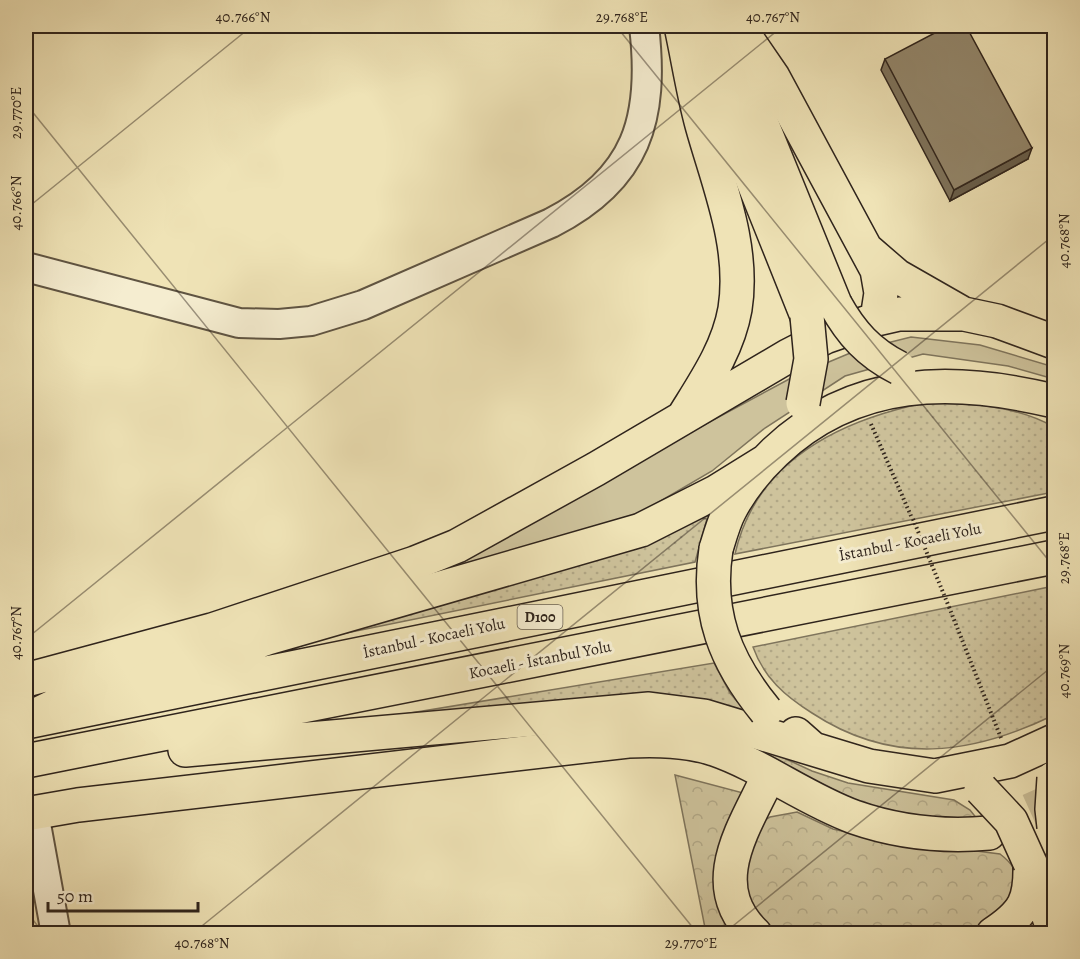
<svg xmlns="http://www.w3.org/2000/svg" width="1080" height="959" font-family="Alegreya,serif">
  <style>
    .grass { fill: #cec39c; stroke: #7e745c; stroke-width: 1.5 }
    .forest { fill: url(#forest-crowns); stroke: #7e745c; stroke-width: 1.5 }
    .garden { fill: url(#garden-dots); stroke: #7e745c; stroke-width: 1.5 }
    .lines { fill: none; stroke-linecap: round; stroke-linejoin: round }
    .major-tunnel { stroke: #c9bd97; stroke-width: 33; stroke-dasharray: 33 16; stroke-linecap: butt }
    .minor-casing { stroke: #5f5442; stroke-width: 32 }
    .major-casing { stroke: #2f241c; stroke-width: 36 }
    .highway-casing { stroke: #2f241c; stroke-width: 36 }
    .path { stroke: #2f241c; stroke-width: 4; stroke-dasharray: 1.5 3; stroke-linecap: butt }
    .minor { stroke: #f5edd0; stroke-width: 28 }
    .major { stroke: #efe3b6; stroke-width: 33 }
    .highway { stroke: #efe3b6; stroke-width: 33 }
    .highway-bridge-casing { stroke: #2f241c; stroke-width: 36; stroke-linecap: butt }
    .path-bridge { stroke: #2f241c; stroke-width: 4; stroke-dasharray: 1.5 3; stroke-linecap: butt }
    .highway-bridge { stroke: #efe3b6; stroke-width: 33 }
    .wall { fill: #7e745d; stroke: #2f241c; stroke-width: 1.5 }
    .shaded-wall { fill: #675e4c; stroke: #2f241c; stroke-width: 1.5 }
    .building { fill: #93876c; stroke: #2f241c; stroke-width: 1.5 }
    .ticks { fill: none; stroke: #2f241c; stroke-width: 1.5; stroke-opacity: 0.45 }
    .labels { text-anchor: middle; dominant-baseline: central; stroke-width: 6; stroke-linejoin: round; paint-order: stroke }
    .shield { fill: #f5edd0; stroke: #6a6052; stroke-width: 1.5 }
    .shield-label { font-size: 15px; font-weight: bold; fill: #2f241c }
    .street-label { font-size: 16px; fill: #2f241c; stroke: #f5edd0 }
    .neatline { fill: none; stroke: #2f241c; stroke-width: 2 }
    .ticks-label { font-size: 15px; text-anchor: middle; fill: #2f241c }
  </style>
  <defs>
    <pattern id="forest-crowns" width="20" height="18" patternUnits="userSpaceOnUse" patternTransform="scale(1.5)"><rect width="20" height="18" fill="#cec39c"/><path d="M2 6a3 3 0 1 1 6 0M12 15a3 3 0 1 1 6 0" fill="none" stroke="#b1a786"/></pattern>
    <pattern id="garden-dots" width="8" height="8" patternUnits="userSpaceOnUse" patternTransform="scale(1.5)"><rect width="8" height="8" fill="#cec39c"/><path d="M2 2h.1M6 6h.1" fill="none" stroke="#b1a786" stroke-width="1.8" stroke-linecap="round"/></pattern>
  </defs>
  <rect width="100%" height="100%" fill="#efe3b6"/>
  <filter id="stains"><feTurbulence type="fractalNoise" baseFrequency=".00333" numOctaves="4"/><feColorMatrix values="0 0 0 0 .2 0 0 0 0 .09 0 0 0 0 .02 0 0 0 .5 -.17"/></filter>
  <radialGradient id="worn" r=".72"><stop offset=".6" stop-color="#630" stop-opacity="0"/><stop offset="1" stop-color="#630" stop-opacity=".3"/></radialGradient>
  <path class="grass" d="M911 337 980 345 1054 367V379L1008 366 923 354 845 376 765 428 712 471 647 509 607 526 212 630 635 462 793 377 855 351Z"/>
  <path class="forest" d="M745 740 812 771 848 783 954 800 970 810 982 825C884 815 826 799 745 740Z
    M675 775 747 794 741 933H706Z
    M797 812 833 829 867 837 1000 854C1012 863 1017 871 1019 886L996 920 966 933 776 934 754 918 739 868 756 825 770 817Z"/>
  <path class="garden" d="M924 403C969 403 1015 405 1054 427V492L735 554C756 461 838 421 924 403Z
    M699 518 707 519 695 562 292 644 621 553 653 542Z
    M1054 586V715C971 755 893 766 812 713 785 696 764 678 753 647Z
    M714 663 730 693 754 721 344 724Z"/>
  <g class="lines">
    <path class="major-tunnel" d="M983 825 1012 818 1054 799"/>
    <defs>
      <path id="minor" d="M26 267 239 323 279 324 311 321 363 305 551 223C637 179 655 119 644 26
        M34 813 56 934"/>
      <path id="major" d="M681 26C688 58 693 92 702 125 718 183 745 246 735 309 728 349 705 382 684 416
        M738 26 773 77 877 270 881 293 877 319
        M868 251 897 276 960 312
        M26 680 212 630 415 563 457 546 596 469 788 356 825 337 877 319 899 314H964L997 321 1054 342
        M38 714 143 663
        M26 814 78 805 628 741C657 740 686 740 714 749 763 766 805 799 854 817 897 832 944 837 989 833"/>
      <path id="highway" d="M691 26 807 316
        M722 26 835 304
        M716 549C720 536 724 521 730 510 741 489 758 468 775 452 855 376 954 377 1054 401
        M145 680 268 638 641 530 716 492 766 461
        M26 722 1054 513
        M796 734 813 749 869 766 935 776 1010 761 1054 741
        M185 750 649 709 704 716 813 749
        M26 761 1054 557
        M1033 870 1054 932
        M755 934C703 884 745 827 769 775
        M993 934C1025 913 1031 900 1030 863"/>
    </defs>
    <use href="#minor" class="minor-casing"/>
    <use href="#major" class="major-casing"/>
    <use href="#highway" class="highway-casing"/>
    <path class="path" d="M871 424 911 516
      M949 607 1001 738"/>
    <use href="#minor" class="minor"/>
    <use href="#major" class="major"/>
    <use href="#highway" class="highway"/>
    <defs>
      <path id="highway-bridge" d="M835 304C851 333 869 353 899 368
        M803 403 811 359 807 316
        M716 549C706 613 725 661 766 711
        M1054 778 1052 809 1054 827
        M981 789 1011 821 1030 863"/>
    </defs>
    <use href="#highway-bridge" class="highway-bridge-casing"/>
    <path class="path-bridge" d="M913 519 949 607"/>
    <use href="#highway-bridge" class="highway-bridge"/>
  </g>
  <path class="wall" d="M885 59 1028 159 950 201 881 70Z"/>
  <path class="shaded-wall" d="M1032 148 1028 159 950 201 954 190Z"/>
  <path class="building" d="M948 26H966L1032 148 954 190 885 59Z"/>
  <path class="ticks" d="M616 26 1054 567M26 104 698 934M26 209 252 26M26 639 783 26M26 911 44 934M192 934 1054 235M723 934 1054 665"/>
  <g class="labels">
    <rect class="shield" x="517.5" y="605" width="45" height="24" rx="4.5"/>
    <g class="shield-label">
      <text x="540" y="617">D100</text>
    </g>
    <g class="street-label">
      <text transform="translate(910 542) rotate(-11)">İstanbul - Kocaeli Yolu</text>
      <text transform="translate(434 638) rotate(-12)">İstanbul - Kocaeli Yolu</text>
      <text transform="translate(540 660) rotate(-11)">Kocaeli - İstanbul Yolu</text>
    </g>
  </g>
  <rect width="1080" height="959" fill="none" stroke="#efe3b6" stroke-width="66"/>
  <path d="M48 902v9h150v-9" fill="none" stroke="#2f241c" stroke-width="3"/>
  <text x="57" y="902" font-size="18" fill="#2f241c" stroke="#f5edd0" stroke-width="4.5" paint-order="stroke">50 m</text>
  <rect x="33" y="33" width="1014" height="893" class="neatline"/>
  <g class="ticks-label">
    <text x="243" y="22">40.766°N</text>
    <text x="622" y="22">29.768°E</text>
    <text x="773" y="22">40.767°N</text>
    <text transform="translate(16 113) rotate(-90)" y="5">29.770°E</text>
    <text transform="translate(16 203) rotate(-90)" y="5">40.766°N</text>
    <text transform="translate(1064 241) rotate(-90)" y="5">40.768°N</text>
    <text transform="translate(1064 558) rotate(-90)" y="5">29.768°E</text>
    <text transform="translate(16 633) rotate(-90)" y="5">40.767°N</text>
    <text transform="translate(1064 671) rotate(-90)" y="5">40.769°N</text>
    <text x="202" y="948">40.768°N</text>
    <text x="691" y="948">29.770°E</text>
  </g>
  <rect width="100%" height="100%" filter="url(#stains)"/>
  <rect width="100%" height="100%" fill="url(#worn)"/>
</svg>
